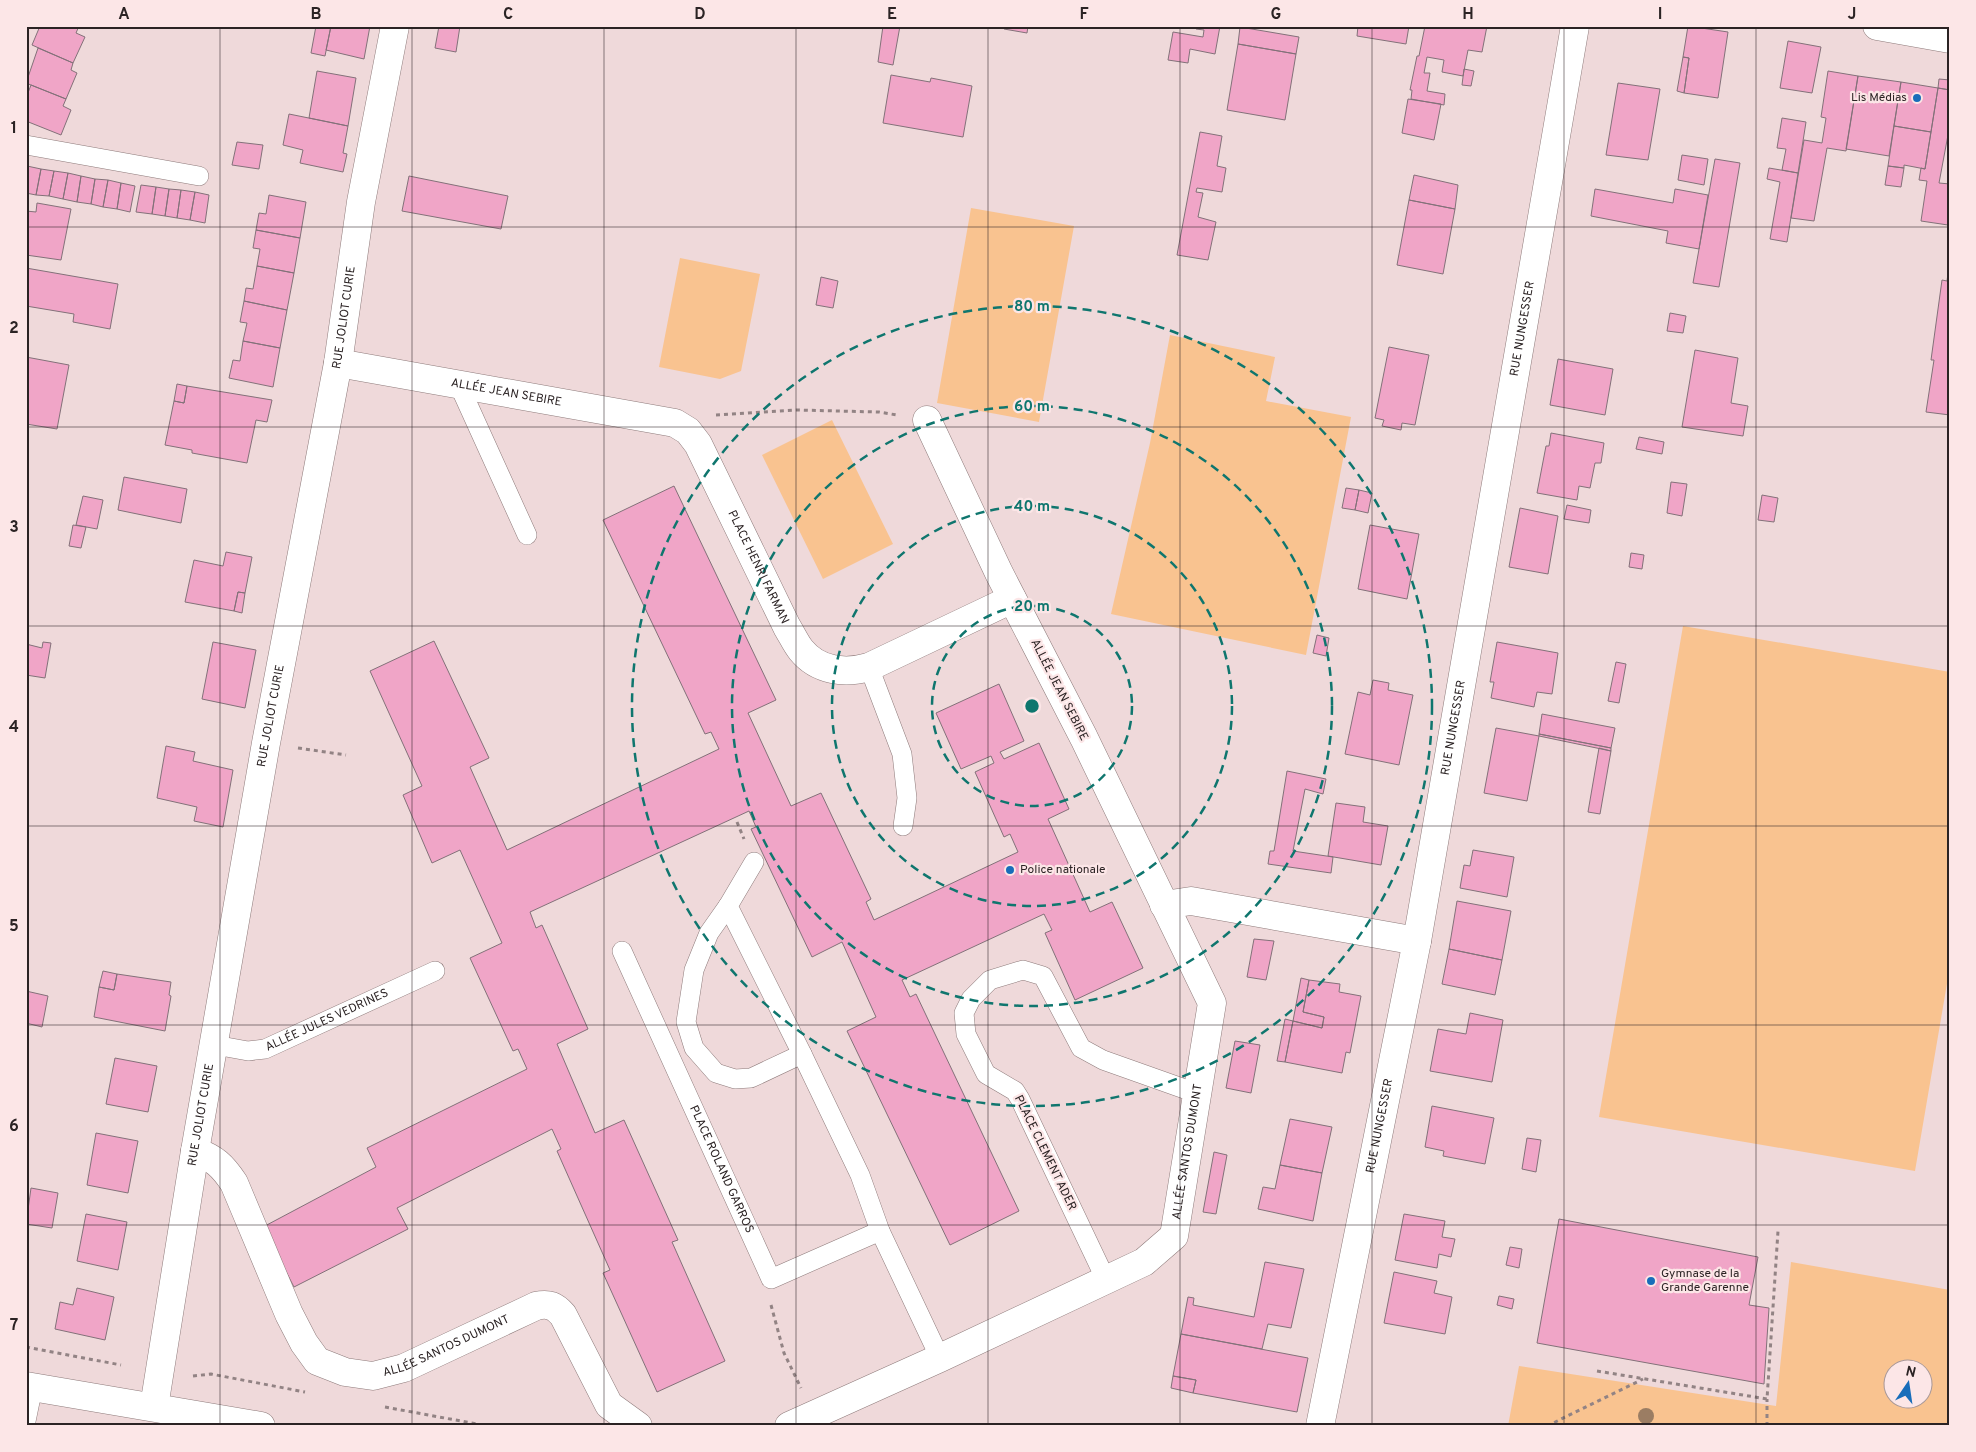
<svg xmlns="http://www.w3.org/2000/svg" width="1976" height="1452" font-family="Overpass,sans-serif">
  <style>
    .green { fill: #f9c390; fill-rule: evenodd }
    .building { fill: #f0a5c7; stroke: #837179 }
    .lines { fill: none; stroke-linecap: round; stroke-linejoin: round }
    .service-casing { stroke: #8e7b7b; stroke-width: 20 }
    .minor-casing { stroke: #8e7b7b; stroke-width: 29 }
    .tertiary-casing { stroke: #8e7b7b; stroke-width: 29 }
    .path { stroke: #928384; stroke-width: 3; stroke-dasharray: 4 4; stroke-linecap: butt }
    .service { stroke: #fff; stroke-width: 19 }
    .minor { stroke: #fff; stroke-width: 28 }
    .tertiary { stroke: #fff; stroke-width: 28 }
    .tree { fill: #9b7d63 }
    .grid { fill: none; stroke: #2b2324; stroke-width: 1; stroke-opacity: 0.55 }
    .ring { fill: none; stroke: #0f766e; stroke-width: 2.5; stroke-dasharray: 9 6 }
    .poi-dot { fill: #186dba; stroke: #fce6e7; stroke-width: 2 }
    .labels { text-anchor: middle; dominant-baseline: central; stroke-width: 4.5; stroke-linejoin: round; paint-order: stroke }
    .poi-label { font-size: 12px; fill: #2b2324; stroke: #fce6e7; text-anchor: start }
    .street-label { font-size: 12px; fill: #2b2324; stroke: #fce6e7 }
    .centre { fill: #0f766e; stroke: #fce6e7; stroke-width: 2.5 }
    .ring-label { font-size: 15px; text-anchor: middle; font-weight: bold; fill: #0f766e; stroke: #fce6e7; stroke-width: 4.5; stroke-linejoin: round; paint-order: stroke }
    .neatline { fill: none; stroke: #2b2324; stroke-width: 2 }
    .grid-label { font-size: 16px; text-anchor: middle; font-weight: bold; fill: #2b2324 }
  </style>
  <rect width="100%" height="100%" fill="#efd9da"/>
  <path class="green" d="M971 208 1074 226 1039 422 937 403Z
    M680 258 760 274 741 371 720 379 659 367Z
    M1170 335 1275 357 1266 401 1351 417 1306 655 1111 614 1150 443Z
    M832 420 893 544 823 579 762 455Z
    M1683 626 1950 672V966L1915 1171 1599 1117Z
    M1791 1262 1950 1290V1426H1508L1519 1366 1776 1406ZM1894 1370H1924V1400H1894Z"/>
  <path class="building" d="M40 26H79L76 33 85 37 73 63 32 45Z
    M316 26H331L325 56 311 53Z
    M331 26H370L364 59 326 50Z
    M439 26H460L456 52 435 48Z
    M883 26H900L893 65 878 62Z
    M1005 26H1028L1027 33 1004 29Z
    M1196 26H1220L1215 54 1190 49 1188 63 1168 60 1173 32 1203 37 1204 30 1196 29Z
    M1358 26H1409L1406 44 1357 36Z
    M1425 26H1487L1482 52 1468 50 1463 76 1442 72 1444 60 1427 57 1424 73H1430L1427 91 1445 94 1444 105 1411 99 1412 90H1410L1417 56H1419Z
    M1688 26 1728 32 1718 98 1684 93 1689 58 1683 57Z
    M1240 27 1299 37 1296 54 1238 44Z
    M1788 41 1821 47 1812 93 1780 88Z
    M1238 44 1296 54 1285 120 1227 110Z
    M38 48 73 63 71 70 77 73 66 99 26 83Z
    M1683 57 1689 58 1684 93 1677 91Z
    M1464 69 1474 71 1471 86 1462 85Z
    M317 71 356 78 348 126 309 118Z
    M1828 71 1858 76 1846 151 1827 148 1814 221 1791 218 1804 140 1822 143 1826 118 1821 117Z
    M891 75 930 82 931 78 972 86 963 137 883 123Z
    M1858 76 1901 82 1889 156 1846 149Z
    M1939 79 1950 80V90L1938 88Z
    M1901 82 1938 88 1931 132 1894 126Z
    M1618 83 1660 89 1648 160 1606 155Z
    M31 85 66 99 63 106 71 110 61 135 26 121V98Z
    M1938 88 1950 90V135H1948L1939 183 1950 184 1948 225 1921 221 1927 181 1919 180 1921 168 1925 169Z
    M1408 99 1441 104 1434 140 1402 133Z
    M289 114 348 126 343 153 347 154 343 172 300 163 303 150 283 145Z
    M1782 118 1806 122 1798 173 1782 170 1786 149 1777 148Z
    M1894 126 1931 132 1925 169 1904 165V168L1888 166Z
    M1200 132 1222 136 1217 166 1226 168 1222 192 1197 188 1196 192 1203 193 1198 217 1216 222 1208 260 1177 255Z
    M237 142 263 145 259 169 232 165Z
    M1682 155 1708 159 1704 185 1678 180Z
    M1715 159 1740 163 1719 287 1693 283Z
    M27 166 41 169 36 195 26 193Z
    M1888 166 1904 168 1901 187 1885 185Z
    M1769 168 1798 173 1787 242 1770 239 1780 182 1767 179Z
    M41 169 54 171 49 196 36 195Z
    M54 171 68 173 63 199 49 196Z
    M68 173 81 176 77 202 63 199Z
    M1414 175 1458 185 1455 209 1409 200Z
    M81 176 95 179 91 204 77 202Z
    M409 176 508 196 501 229 402 211Z
    M95 179 108 180 103 207 91 204Z
    M108 180 121 183 117 209 103 207Z
    M121 183 135 186 130 212 117 209Z
    M141 185 156 187 152 214 136 212Z
    M156 187 169 189 165 216 152 214Z
    M169 189 181 190 177 218 165 216Z
    M1595 189 1673 203 1675 189 1708 195 1699 249 1666 243 1668 231 1591 216Z
    M181 190 195 192 190 220 177 218Z
    M195 192 209 195 205 223 190 220Z
    M269 195 306 202 300 238 256 230 259 213 266 214Z
    M1409 200 1455 209 1443 274 1397 265Z
    M37 203 71 209 61 260 26 255V211L36 212Z
    M256 230 300 238 294 273 257 266 260 249 253 248Z
    M1950 258V415L1926 412 1934 360H1931L1942 280 1947 281Z
    M257 266 294 273 287 310 244 301 246 288 253 289Z
    M26 268 118 284 110 329 73 322 74 314 26 306Z
    M821 277 838 281 833 308 816 305Z
    M244 301 287 310 280 348 243 341 247 323 240 322Z
    M1670 313 1686 316 1683 333 1667 331Z
    M243 341 280 348 273 387 229 378 233 360 240 361Z
    M1389 347 1429 355 1415 425 1402 423 1401 430 1382 426 1384 420 1375 418Z
    M1695 350 1738 358 1731 403 1748 406 1743 436 1682 427Z
    M26 357 69 365 57 429 26 424Z
    M1558 359 1613 369 1605 415 1550 405Z
    M177 384 187 386 184 403 174 401Z
    M187 386 272 400 267 422 256 420 247 463 192 453V450L165 445 174 401 184 403Z
    M1551 433 1604 443 1601 463H1595L1590 488 1579 486 1577 500 1537 493 1546 446H1549Z
    M1639 437 1664 442 1662 454 1636 449Z
    M124 477 187 489 181 523 118 510Z
    M1671 482 1687 484 1682 516 1667 513Z
    M674 486 776 700 748 713 791 806 821 793 871 899 866 902 874 920 1018 852 1010 834 1004 837 975 772 994 763 991 756 961 769 936 713 999 684 1024 741 1000 752 1004 759 1039 743 1069 809 1048 819 1090 912 1112 902 1143 968 1075 1000 1045 933 1052 930 1044 914 902 980 910 997 916 994 1019 1211 950 1245 847 1031 876 1017 842 942 812 957 751 829 756 827 749 811 530 912 536 928 542 925 588 1029 557 1044 595 1133 624 1120 678 1240 672 1242 725 1361 657 1392 603 1273 610 1270 557 1151 561 1149 552 1129 397 1208 408 1229 294 1287 263 1227 376 1167 367 1148 527 1069 518 1049 513 1051 470 958 502 943 460 850 432 863 403 795 422 786 370 671 434 641 489 758 470 767 507 850 719 749 711 732 705 734 603 520Z
    M1346 488 1359 490 1355 510 1342 508Z
    M1359 490 1372 493 1368 513 1355 510Z
    M1762 495 1778 498 1774 522 1758 520Z
    M83 496 103 500 97 529 76 525Z
    M1567 505 1591 510 1589 523 1564 519Z
    M1520 508 1558 516 1548 574 1509 567Z
    M73 525 86 527 81 548 69 546Z
    M1370 525 1419 534 1407 599 1358 589Z
    M226 552 252 557 245 593 238 592 234 611 185 602 194 560 223 566Z
    M1631 553 1644 555 1642 569 1629 567Z
    M238 592 245 593 242 613 234 611Z
    M1317 635 1329 638 1326 656 1313 653Z
    M43 642 51 643 45 678 26 675V644L42 648Z
    M213 642 256 650 245 708 202 699Z
    M1497 642 1558 653 1552 694 1537 692 1534 707 1491 698 1494 682H1490Z
    M1616 662 1626 664 1619 703 1608 701Z
    M1373 680 1389 683 1388 690 1413 695 1399 765 1345 754 1358 692 1370 695Z
    M1542 714 1615 728 1611 748 1539 734Z
    M1496 728 1539 736 1527 801 1484 793Z
    M1539 734 1611 748V751L1539 736Z
    M166 746 195 752 193 761 233 770 223 827 194 821 197 807 157 798Z
    M1599 748 1611 751 1600 814 1588 812Z
    M1287 771 1326 779 1323 794 1305 789 1293 851 1333 857 1331 873 1268 864 1270 851H1274Z
    M1336 803 1365 807 1363 822 1388 826 1381 865 1328 856Z
    M1473 850 1514 857 1507 897 1460 888 1464 865 1470 866Z
    M1457 901 1511 911 1502 960 1449 949Z
    M1254 939 1274 941 1266 980 1247 977Z
    M1449 949 1502 960 1495 995 1442 984Z
    M103 971 117 974 114 990 99 987Z
    M117 974 171 982 169 995 171 996 165 1031 94 1017 99 987 114 990Z
    M1301 978 1309 980 1303 1012 1324 1017 1322 1028 1293 1021Z
    M1309 980 1340 984 1339 992 1361 996 1350 1053 1346 1052 1342 1073 1285 1062 1293 1021 1322 1028 1324 1017 1303 1012Z
    M26 991 48 996 42 1027 26 1023Z
    M1470 1013 1503 1020 1492 1082 1430 1071 1438 1029 1466 1034Z
    M1285 1019 1293 1021 1285 1062 1277 1061Z
    M1235 1041 1260 1045 1251 1093 1226 1088Z
    M115 1058 157 1066 148 1112 106 1104Z
    M1432 1106 1494 1118 1485 1164 1443 1156 1444 1151 1425 1147Z
    M1290 1119 1332 1127 1322 1173 1280 1165Z
    M96 1133 138 1141 128 1193 87 1185Z
    M1527 1138 1541 1140 1536 1172 1522 1169Z
    M1214 1152 1227 1155 1216 1214 1203 1212Z
    M1280 1165 1322 1173 1313 1221 1258 1209 1263 1187 1275 1189Z
    M31 1188 58 1193 52 1228 26 1224Z
    M86 1214 127 1222 118 1270 77 1261Z
    M1404 1214 1445 1221 1442 1237 1455 1239 1451 1257 1439 1254 1437 1268 1395 1260Z
    M1559 1219 1758 1257 1749 1305 1769 1308 1764 1384 1537 1343Z
    M1510 1247 1522 1249 1519 1268 1506 1265Z
    M1265 1262 1304 1269 1291 1328 1268 1324 1262 1349 1181 1334 1188 1297 1194 1298 1193 1305 1254 1317Z
    M1394 1272 1437 1281 1434 1293 1452 1297 1445 1334 1384 1323Z
    M77 1288 114 1297 105 1340 55 1329 60 1302 73 1305Z
    M1499 1296 1514 1299 1512 1309 1497 1305Z
    M1181 1334 1308 1358 1297 1412 1193 1393 1196 1380 1173 1376Z
    M1173 1376 1196 1380 1193 1393 1171 1388Z"/>
  <g class="lines">
    <defs>
      <g id="service">
        <path d="M26 145 199 176"/>
        <path d="M459 385 527 535"/>
        <path d="M869 667 902 754 907 798 903 826"/>
        <path d="M754 862 728 906 802 1054 860 1175 880 1231 940 1358"/>
        <path d="M728 906 709 933 694 970 686 1022 694 1048 716 1073 735 1079 751 1078 802 1054"/>
        <path id="s1" d="M622 951 771 1279 880 1231"/>
        <path id="s2" d="M215 1045 248 1051 265 1049 435 971"/>
        <path d="M1106 1280 1020 1099 1015 1091 986 1074 966 1034 964 1013 971 999 990 980 1023 970 1043 976 1081 1048 1103 1060 1196 1093"/>
        <path d="M26 1421 33 1387"/>
      </g>
      <g id="minor">
        <path id="s3" d="M338 363 675 423 688 431 698 444 787 627C792 635 796 644 801 650 818 671 845 674 869 667L1012 599"/>
        <path d="M1164 905 1191 901 1417 941"/>
        <path id="s4" d="M195 1151C215 1159 222 1165 234 1183L289 1314 304 1343 317 1361 345 1372 373 1376 404 1368 536 1306C549 1303 555 1306 563 1315L609 1405 638 1426"/>
        <path d="M26 1386 261 1426"/>
        <path id="s5" d="M154 1407 195 1151 266 743 338 363 361 202 395 26"/>
        <path id="s6" d="M789 1426 940 1358 1144 1262 1174 1236 1212 1003 1084 738 999 573 927 420"/>
        <path id="s7" d="M1320 1426 1417 941 1575 26"/>
      </g>
      <path id="tertiary" d="M1877 26 1950 39"/>
    </defs>
    <use href="#service" class="service-casing"/>
    <use href="#minor" class="minor-casing"/>
    <use href="#tertiary" class="tertiary-casing"/>
    <path class="path" d="M716 415 797 410 879 412 897 415
      M298 748 346 755
      M737 822 744 839
      M771 1305 784 1353 801 1388
      M26 1347 121 1365
      M1597 1371 1767 1399 1778 1231
      M193 1376 211 1374 305 1392
      M385 1407 488 1426
      M1547 1426 1643 1379
      M1767 1426V1399"/>
    <use href="#service" class="service"/>
    <use href="#minor" class="minor"/>
    <use href="#tertiary" class="tertiary"/>
  </g>
  <circle class="tree" cx="1646" cy="1416" r="8"/>
  <path class="grid" d="M220 26V1426M412 26V1426M604 26V1426M796 26V1426M988 26V1426M1180 26V1426M1372 26V1426M1564 26V1426M1756 26V1426M26 227H1950M26 427H1950M26 626H1950M26 826H1950M26 1025H1950M26 1225H1950"/>
  <g class="ring">
    <circle cx="1032" cy="706" r="100"/>
    <circle cx="1032" cy="706" r="200"/>
    <circle cx="1032" cy="706" r="300"/>
    <circle cx="1032" cy="706" r="400"/>
  </g>
  <g class="poi-dot">
    <circle cx="1917" cy="98" r="5"/>
    <circle cx="1010" cy="870" r="5"/>
    <circle cx="1651" cy="1281" r="5"/>
  </g>
  <g class="labels">
    <g class="poi-label">
      <text x="1907" y="98" text-anchor="end">Lis Médias</text>
      <text x="1020" y="870">Police nationale</text>
      <text x="1661" y="1274">Gymnase de la<tspan x="1661" dy="14">Grande Garenne</tspan></text>
    </g>
    <g class="street-label">
      <text stroke="none"><textPath href="#s5" startOffset="1106">RUE JOLIOT CURIE</textPath></text>
      <text stroke="none"><textPath href="#s7" startOffset="1116">RUE NUNGESSER</textPath></text>
      <text stroke="none"><textPath href="#s3" startOffset="171">ALLÉE JEAN SEBIRE</textPath></text>
      <text stroke="none"><textPath href="#s3" startOffset="511">PLACE HENRI FARMAN</textPath></text>
      <text transform="translate(1059 690) rotate(63)">ALLÉE JEAN SEBIRE</text>
      <text stroke="none"><textPath href="#s5" startOffset="701">RUE JOLIOT CURIE</textPath></text>
      <text stroke="none"><textPath href="#s7" startOffset="711">RUE NUNGESSER</textPath></text>
      <text stroke="none"><textPath href="#s2" startOffset="119">ALLÉE JULES VEDRINES</textPath></text>
      <text stroke="none"><textPath href="#s5" startOffset="296">RUE JOLIOT CURIE</textPath></text>
      <text stroke="none"><textPath href="#s7" startOffset="306">RUE NUNGESSER</textPath></text>
      <text stroke="none"><textPath href="#s6" startOffset="516">ALLÉE SANTOS DUMONT</textPath></text>
      <text transform="translate(1045 1153) rotate(64)">PLACE CLEMENT ADER</text>
      <text stroke="none"><textPath href="#s1" startOffset="240">PLACE ROLAND GARROS</textPath></text>
      <text stroke="none"><textPath href="#s4" startOffset="386">ALLÉE SANTOS DUMONT</textPath></text>
    </g>
  </g>
  <circle cx="1032" cy="706" r="8" class="centre"/>
  <g class="ring-label">
    <text x="1032" y="311">80 m</text>
    <text x="1032" y="411">60 m</text>
    <text x="1032" y="511">40 m</text>
    <text x="1032" y="611">20 m</text>
  </g>
  <rect width="1976" height="1452" fill="none" stroke="#fce6e7" stroke-width="55"/>
  <g transform="translate(1908 1384) rotate(13)"><circle r="24" fill="#fce6e7" stroke="#a89899"/>
  <path d="M0-4L9 19L0 12L-9 19Z" fill="#186dba"/>
  <text y="-8" font-size="14" font-weight="bold" text-anchor="middle" fill="#2b2324">N</text>
  </g>
  <rect x="28" y="28" width="1920" height="1396" class="neatline"/>
  <g class="grid-label">
    <text x="124" y="19">A</text>
    <text x="316" y="19">B</text>
    <text x="508" y="19">C</text>
    <text x="700" y="19">D</text>
    <text x="892" y="19">E</text>
    <text x="1084" y="19">F</text>
    <text x="1276" y="19">G</text>
    <text x="1468" y="19">H</text>
    <text x="1660" y="19">I</text>
    <text x="1852" y="19">J</text>
    <text x="14" y="133">1</text>
    <text x="14" y="333">2</text>
    <text x="14" y="532">3</text>
    <text x="14" y="732">4</text>
    <text x="14" y="931">5</text>
    <text x="14" y="1131">6</text>
    <text x="14" y="1330">7</text>
  </g>
</svg>
